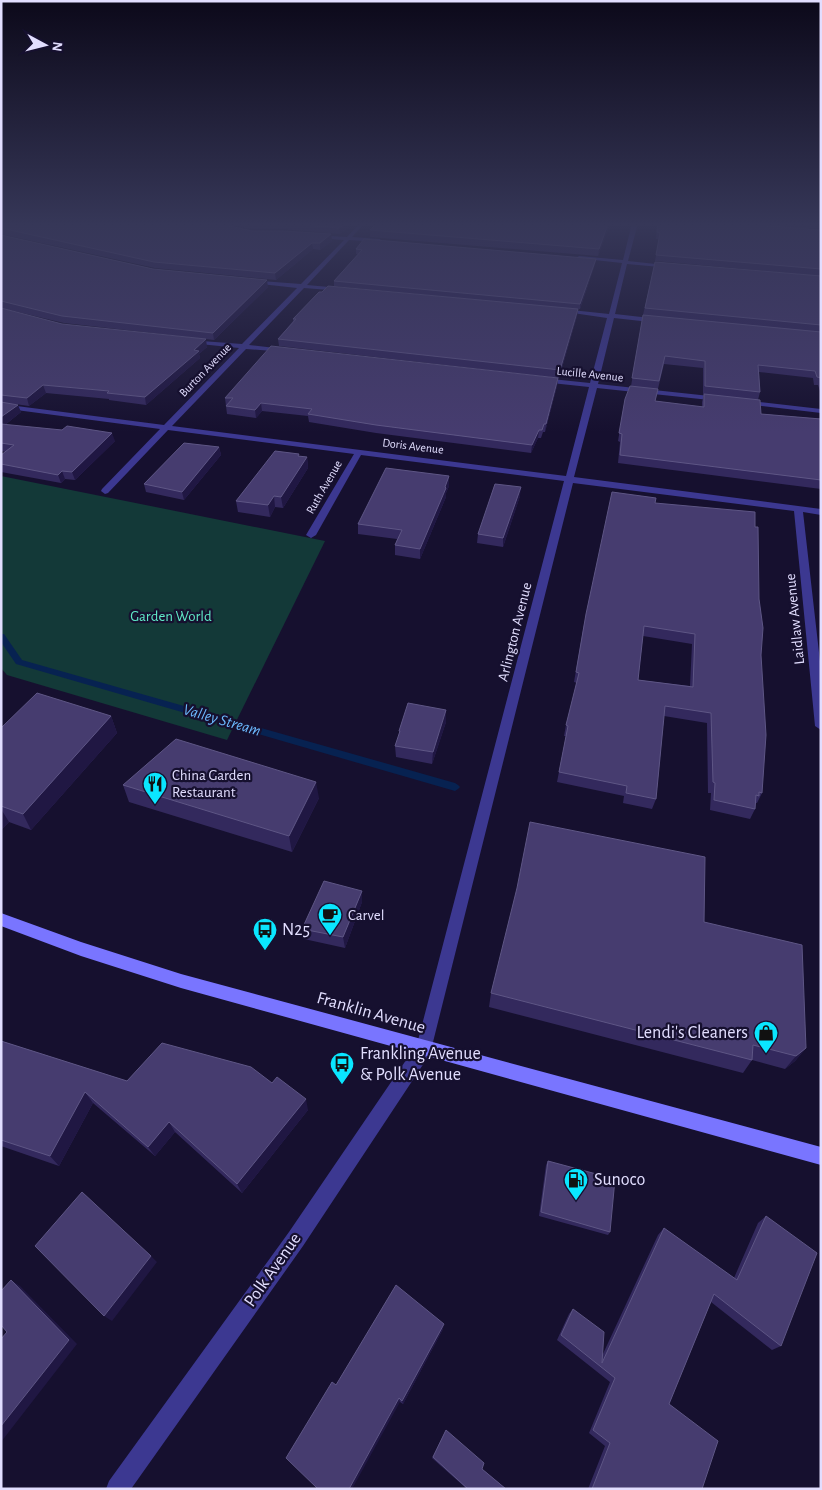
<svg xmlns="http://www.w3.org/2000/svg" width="822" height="1490" font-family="'Alegreya Sans',sans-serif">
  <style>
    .green { fill: #133938 }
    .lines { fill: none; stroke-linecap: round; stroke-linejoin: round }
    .stream { fill: #072251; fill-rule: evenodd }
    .street { fill: #3c3891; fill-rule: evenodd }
    .secondary { fill: #7975ff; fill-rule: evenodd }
    .wall { fill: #33295d; fill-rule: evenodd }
    .shaded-wall { fill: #201743 }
    .building { fill: #463c6f; stroke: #5e5685; fill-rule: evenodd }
    .labels { text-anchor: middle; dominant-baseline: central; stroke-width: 4.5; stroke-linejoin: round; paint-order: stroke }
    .far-street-label { font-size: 12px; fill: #e2deff; stroke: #16102f }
    .park-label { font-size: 15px; fill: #60e9c7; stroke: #16102f }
    .street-label { font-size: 15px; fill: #e2deff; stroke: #16102f }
    .poi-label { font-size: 15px; fill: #e2deff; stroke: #16102f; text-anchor: start }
    .water-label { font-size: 16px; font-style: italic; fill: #6cbaff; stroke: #16102f }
    .near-poi-label { font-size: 18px; fill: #e2deff; stroke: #16102f; text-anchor: start }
    .near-street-label { font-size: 18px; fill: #e2deff; stroke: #16102f }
  </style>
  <rect width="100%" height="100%" fill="#16102f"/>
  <path class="green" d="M1 476 325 541 227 740 7 675 1 668Z"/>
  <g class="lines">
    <path class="stream" d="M1 634H4L22 660 455 783 458 785 460 787 458 789 455 791 16 664 1 642Z"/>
    <path class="street" d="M360 223H365L352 237 380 239 382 242 349 240 307 285 340 288 342 291 304 288 249 345 284 349 286 350V352L246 349 172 426 566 476 589 387 542 382 538 380 542 378 590 383 607 318 559 311 562 309 609 314 622 263 576 258 579 256 623 260 632 223H638L628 261 674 266 671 268 627 264 615 314 659 319 662 321 659 323 614 318 598 384 719 397 723 399 719 401 597 388 574 477 821 509V515L803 512 821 670V730L815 726 794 511 573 483 430 1054 303 1246 131 1489H106L109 1481 289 1232 417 1044 564 481 361 455 316 535 311 538 306 535 354 454 168 430 108 493 105 494 101 491 102 489 160 429 1 408V404L164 425 239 348 190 343 188 342V340L242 344 297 288 251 283 249 280 301 284 344 240 315 238 313 235 347 237Z
      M741 400 821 409V413L744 404 740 402Z"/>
    <path class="secondary" d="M1 913 81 942 181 974 821 1147V1165L181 988 81 956 1 926Z"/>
  </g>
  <path class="wall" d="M1 224 252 231 331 234 332 241 320 250 313 249 276 280 155 268 1 234Z
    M226 224H353L340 234 284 229H253Z
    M376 224H610L598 256 370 237V230Z
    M657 224H746L821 230V276L655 261 659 239H656Z
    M748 224H821V229Z
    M1 235 153 269 268 287 214 340 64 323 1 308Z
    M356 249 596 259 595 264 580 309H578L577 316 559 378 279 346 278 339 293 321V319L541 306 334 286V281L358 254H356Z
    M655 262 821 276V332L643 315Z
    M1 308 62 324 207 347 199 354 200 358 146 405 109 400V399L46 393 29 406 15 404 21 412 5 425 115 441 75 480 65 479 61 483 1 472V455L6 452 1 451Z
    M643 315 821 332V394L818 385H814L813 378 759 372 760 392 758 400 761 414 821 419V489L618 463 620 442 618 441 625 399 631 386ZM664 364 703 368V394H704L702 402V407L655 401Z
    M558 378 557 386 545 432H543L541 438H538L531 453 376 433 309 422 308 416 262 411 256 418 227 414 225 398Z
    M219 447 221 455 184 500 146 492 144 484Z
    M299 456 307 457 308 468 283 508 275 507 270 517 238 512 236 501Z
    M449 486 446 493V497L420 559 395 555V545L397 539 358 534V524Z
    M520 496 503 547 477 543 478 534Z
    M655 503 759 599 761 655 762 793 757 803H756L755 804V809L750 819 710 810 711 793H708L707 723 664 716 656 799 652 809 623 803 624 796 557 782 566 736H564L566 725 577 683 574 682 584 624ZM643 636 692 644 690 686 638 680Z
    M111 716 117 733 31 830 9 822 1 830V728Z
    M446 722 432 764 396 757 395 746 399 736V731Z
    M123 785 319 798 292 852 129 802Z
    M362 891V902L345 948 304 939 302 929Z
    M704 922 806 1048 795 1061 785 1069 752 1060 743 1073 489 1007 491 993Z
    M1 1041 127 1081 272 1083 308 1110 242 1193 175 1132 155 1156 93 1103 59 1166 1 1146Z
    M548 1161 610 1232 608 1235 539 1216 546 1165Z
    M766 1216 781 1346 772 1350 711 1302 669 1404 702 1489H588L605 1446 589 1433 610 1382 557 1340 569 1314 573 1309 602 1356 658 1235 664 1228 734 1278 758 1223Z
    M443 1329 403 1404 400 1402 336 1385Z
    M446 1430 482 1469 506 1489H467L432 1458Z"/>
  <path class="shaded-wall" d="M345 224H353L340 234 339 228Z
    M608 224H610L598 256 599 249Z
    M331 234 332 241 320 250V243Z
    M312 243 313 249 276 280 275 273Z
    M596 259 595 264 580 309V304Z
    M267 280 268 287 214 340 213 333Z
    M578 309 577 316 559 378 560 370Z
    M206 339 207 347 199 354 200 358 146 405 145 397Z
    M558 378 557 386 545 432 546 424Z
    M43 385 46 393 29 406 27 398Z
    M261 403 262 411 256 418 255 410Z
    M18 405 21 412 1 428V417Z
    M539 430 538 438 531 453 532 445Z
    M112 433 115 441 75 480 72 472Z
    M219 447 221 455 184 500 182 492Z
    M307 457 308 468 283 508 281 497Z
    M62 471 65 479 61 483 58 475Z
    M449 476V486L446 493V497L420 559V549Z
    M521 487 520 496 503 547V538Z
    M274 496 275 507 270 517 268 505Z
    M446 710V722L432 764 433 752Z
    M111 716 117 733 31 830 23 814Z
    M316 782 319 798 292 852 289 836Z
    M1 809 9 822 1 830Z
    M362 891V902L345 948 343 937Z
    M806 1048 795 1061 785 1069 796 1056Z
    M85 1092 93 1103 59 1166 50 1156Z
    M306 1099 308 1110 242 1193 237 1184Z
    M169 1122 175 1132 155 1156 148 1147Z
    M151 1256 157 1262 112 1321 104 1316Z
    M11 1280 20 1286 77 1344 1 1442V1426Z
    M444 1324 443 1329 403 1404 402 1401Z
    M399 1398 400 1402 352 1489H349Z"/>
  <path class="building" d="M1 224H221L252 231H283L331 234 320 243H312L275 273 154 262 1 228Z
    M290 224H345L339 228Z
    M376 224H608L599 249 370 230Z
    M658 224H746L821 230V269L656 255 660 233 657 232Z
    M1 235 153 269 267 280 213 333 62 316 1 301Z
    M364 239 596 259 580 304 334 281 362 250 356 249Z
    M655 262 821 276V325L645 308Z
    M328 286 578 309 560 370 278 339 296 319H293L319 292H322Z
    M1 308 62 324 206 339 194 350 199 351 145 397 107 393 109 391 43 385 27 398 1 395Z
    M643 315 821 332V378L817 377 815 371 758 365 760 392 705 386V361L665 356 659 381 632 378Z
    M271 346 558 378 546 424H544L542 430H539L532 445 376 425 308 414 312 409 261 403 255 410 226 406 233 398H225Z
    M630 386 658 389 655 401 704 407V394L760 400 761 414 821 419V480L620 455 622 434 619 433 625 399Z
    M1 402 18 405 1 417Z
    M1 424 62 430 67 426 112 433 72 472 62 471 58 475 1 464V455L14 445 1 443Z
    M184 443 219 447 182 492 144 484Z
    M275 451 299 454 298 456 307 457 281 497 274 496 268 505 236 501Z
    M386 468 449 476 445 487 446 488 420 549 395 545 402 530 358 524Z
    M495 484 521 487 503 538 478 534Z
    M612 492 656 498 655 503 755 512V527H758L759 599 763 628 761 655 766 735 762 793 759 792V796L756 795 755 809 714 800 715 783 713 782 711 713 665 706 656 799 626 793 627 786 559 772 568 726 566 725 579 673 576 672 586 614ZM644 626 695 634 693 687 638 680Z
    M37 693 111 716 23 814 1 806V728Z
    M408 703 446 710 433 752 395 746 400 731H399Z
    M176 739 316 782 289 836 123 785Z
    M530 822 705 857 704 922 802 945 806 1048 796 1056 753 1045 752 1060 491 993 517 888Z
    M324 881 362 891 343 937 302 929Z
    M1 1041 127 1081 162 1043 251 1067 272 1083 277 1077 306 1099 237 1184 169 1122 148 1147 85 1092 50 1156 1 1140Z
    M548 1161 615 1179 610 1232 541 1212Z
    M82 1192 151 1256 104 1316 35 1246Z
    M766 1216 817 1253 781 1346 714 1294 669 1404 718 1441 702 1489H592L610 1443 593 1430 615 1378 561 1335 573 1309 604 1332 602 1363 664 1228 737 1280Z
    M11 1280 69 1340 1 1426V1339L7 1332 1 1325V1291Z
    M396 1285 444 1324 402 1401 399 1398 349 1489H318L286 1458 332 1382 336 1385Z
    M446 1430 484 1463 482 1469 506 1489H468L433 1457Z"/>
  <linearGradient id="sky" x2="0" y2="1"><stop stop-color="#0c091a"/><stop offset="0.52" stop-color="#363758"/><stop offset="1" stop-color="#363758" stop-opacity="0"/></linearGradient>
  <rect width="822" height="432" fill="url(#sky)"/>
  <defs>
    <symbol id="restaurant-pin" viewBox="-11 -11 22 30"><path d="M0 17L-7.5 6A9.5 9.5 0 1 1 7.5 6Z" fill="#0ae6ff" stroke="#16102f"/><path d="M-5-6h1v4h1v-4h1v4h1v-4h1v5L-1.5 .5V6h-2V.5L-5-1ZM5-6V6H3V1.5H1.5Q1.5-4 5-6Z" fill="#111"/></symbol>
    <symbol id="cafe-pin" viewBox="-11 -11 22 30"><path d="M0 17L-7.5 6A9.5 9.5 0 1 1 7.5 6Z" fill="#0ae6ff" stroke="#16102f"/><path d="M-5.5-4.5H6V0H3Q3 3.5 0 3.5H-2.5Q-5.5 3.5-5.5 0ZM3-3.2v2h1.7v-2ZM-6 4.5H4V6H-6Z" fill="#111"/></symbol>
    <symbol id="bus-pin" viewBox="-11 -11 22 30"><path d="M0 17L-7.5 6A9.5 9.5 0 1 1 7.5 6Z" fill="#0ae6ff" stroke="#16102f"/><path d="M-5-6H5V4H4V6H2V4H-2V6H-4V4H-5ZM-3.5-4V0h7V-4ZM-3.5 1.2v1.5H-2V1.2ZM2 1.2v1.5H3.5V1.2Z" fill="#111"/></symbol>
    <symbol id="shop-pin" viewBox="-11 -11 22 30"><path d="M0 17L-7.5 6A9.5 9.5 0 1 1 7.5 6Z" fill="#0ae6ff" stroke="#16102f"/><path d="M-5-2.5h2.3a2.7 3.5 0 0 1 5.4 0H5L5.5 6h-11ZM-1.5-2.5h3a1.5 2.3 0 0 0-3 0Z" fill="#111"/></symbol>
    <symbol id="fuel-pin" viewBox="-11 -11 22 30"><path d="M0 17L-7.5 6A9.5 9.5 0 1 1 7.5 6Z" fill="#0ae6ff" stroke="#16102f"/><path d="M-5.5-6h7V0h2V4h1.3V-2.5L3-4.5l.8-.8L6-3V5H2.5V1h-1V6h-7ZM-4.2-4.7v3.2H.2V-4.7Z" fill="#111"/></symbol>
  </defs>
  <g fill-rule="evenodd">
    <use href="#restaurant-pin" x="141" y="770" width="28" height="38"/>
    <use href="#cafe-pin" x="316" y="901" width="28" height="38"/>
    <use href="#bus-pin" x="251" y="916" width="28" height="38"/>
    <use href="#shop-pin" x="752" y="1019" width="28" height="38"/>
    <use href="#bus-pin" x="328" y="1050" width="28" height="38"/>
    <use href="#fuel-pin" x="562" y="1166" width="28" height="38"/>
  </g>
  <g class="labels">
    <g class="far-street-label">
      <text transform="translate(205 370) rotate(-46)">Burton Avenue</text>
      <text transform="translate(590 374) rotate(6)">Lucille Avenue</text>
      <text transform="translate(413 446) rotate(7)">Doris Avenue</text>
      <text transform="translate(324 487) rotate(-60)">Ruth Avenue</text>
    </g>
    <g class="park-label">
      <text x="171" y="616">Garden World</text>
    </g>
    <g class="street-label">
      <text transform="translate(795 619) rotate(-96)">Laidlaw Avenue</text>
      <text transform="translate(515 632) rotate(-76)">Arlington Avenue</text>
    </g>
    <g class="poi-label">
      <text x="172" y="775">China Garden<tspan x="172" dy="17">Restaurant</tspan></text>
      <text x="348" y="915">Carvel</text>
    </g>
    <g class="water-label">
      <text transform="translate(222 720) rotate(16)">Valley Stream</text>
    </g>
    <g class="near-poi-label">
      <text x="282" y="930">N25</text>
      <text x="748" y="1033" text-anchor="end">Lendi's Cleaners</text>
      <text x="360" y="1054">Frankling Avenue<tspan x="360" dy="21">&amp; Polk Avenue</tspan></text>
      <text x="594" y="1180">Sunoco</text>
    </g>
    <g class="near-street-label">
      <text transform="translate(371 1013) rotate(16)">Franklin Avenue</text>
      <text transform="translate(273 1270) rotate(-55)">Polk Avenue</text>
    </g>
  </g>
  <rect width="822" height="1490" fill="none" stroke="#e2deff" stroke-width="5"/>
  <g transform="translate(45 45) rotate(97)" stroke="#16102f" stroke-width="4" paint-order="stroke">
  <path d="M0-4L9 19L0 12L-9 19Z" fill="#e2deff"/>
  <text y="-8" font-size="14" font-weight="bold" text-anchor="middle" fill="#e2deff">N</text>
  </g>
</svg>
